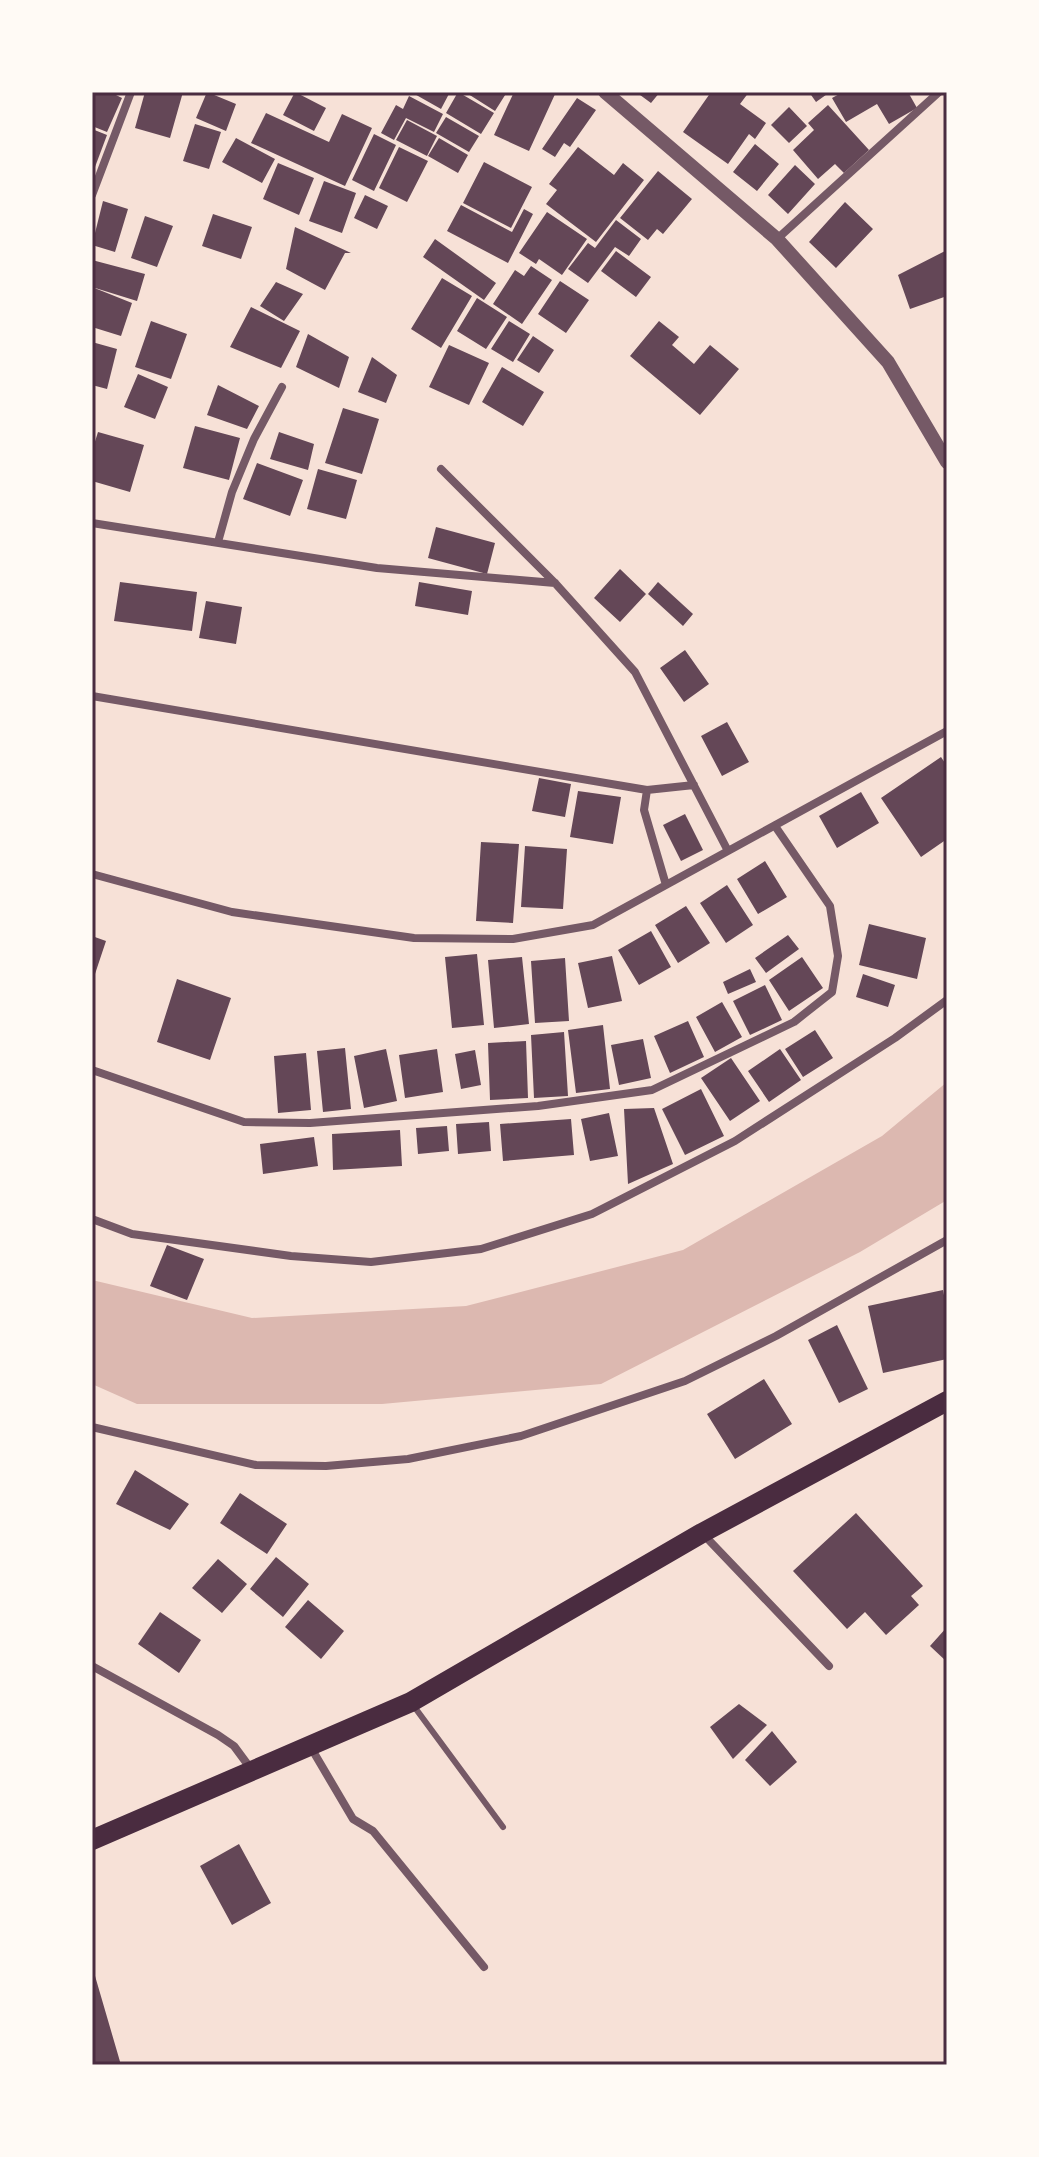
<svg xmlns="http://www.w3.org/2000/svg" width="1039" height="2157" font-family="Commissioner,sans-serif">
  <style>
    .water { fill: #dcb8b0 }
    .building { fill: #644757 }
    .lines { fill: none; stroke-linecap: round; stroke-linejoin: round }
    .service { stroke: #755966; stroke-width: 6 }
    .minor { stroke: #755966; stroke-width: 8 }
    .tertiary { stroke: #755966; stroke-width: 14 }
    .primary { stroke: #4a2c40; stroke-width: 20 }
    .neatline { fill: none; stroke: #4a2c40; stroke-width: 3 }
  </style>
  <rect width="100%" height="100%" fill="#f7e1d7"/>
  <path class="water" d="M947 1082V1200L860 1252 601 1384 382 1404H137L92 1384V1280L252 1318 466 1306 683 1250 882 1136Z"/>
  <path class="building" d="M92 92H117L116 95 122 98 107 132 92 126Z
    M145 92H183L170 138 135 128Z
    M207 92 236 104 226 131 196 118Z
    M295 92 326 108 314 131 283 115Z
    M411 92H450L441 109Z
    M458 92 494 113 481 134 446 113Z
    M465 92H507L495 111Z
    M514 92H556L529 151 494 135Z
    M636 92H660L651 103Z
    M711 92H749L740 104 766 123 755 139 749 134 728 164 683 132Z
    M809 92H830L816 102Z
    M843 92H908L917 108 889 124 877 104 846 122 832 98Z
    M409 96 443 114 434 132 406 118 394 140 381 133 396 105 403 109Z
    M577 98 596 110 570 147 564 143 555 157 542 149Z
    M828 105 869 150 844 173 835 164 818 179 793 150 814 130 808 123Z
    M789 107 807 126 789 143 771 125Z
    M266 113 329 142 342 114 372 128 345 186 251 143Z
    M446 117 479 136 469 152 436 133Z
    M407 120 437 136 427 156 396 140Z
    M195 124 221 132 209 169 183 161Z
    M92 129 107 135 92 175Z
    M374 134 396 145 374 191 352 180Z
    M236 138 275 159 262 183 222 162Z
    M439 138 468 155 458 173 428 156Z
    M755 144 779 164 757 191 733 172Z
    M399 147 428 161 407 202 379 188Z
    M578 147 614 175 623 163 644 180 596 242 546 204 557 190 549 184Z
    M484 162 532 187 511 228 463 203Z
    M278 163 314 178 299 215 263 199Z
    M795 165 815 184 788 214 768 195Z
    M658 171 692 199 663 234 657 229 648 240 620 218Z
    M324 181 356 193 342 233 309 221Z
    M365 195 388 206 377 229 354 218Z
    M103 201 128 209 115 252 92 245Z
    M845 202 873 229 836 268 809 242Z
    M461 205 512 232 524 209 533 214 508 263 447 231Z
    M547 212 587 239 562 275 539 259 536 264 519 253Z
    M213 214 252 227 241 259 202 246Z
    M145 216 173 226 157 267 131 258Z
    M616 220 641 239 629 256 615 247 588 283 568 269 588 243 595 248Z
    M295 227 351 253H345L325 290 286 269Z
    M435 239 496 283 484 300 423 257Z
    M947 250V296L910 309 898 275Z
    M616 251 651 277 636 297 601 271Z
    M92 260 145 274 137 301 92 287Z
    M531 266 552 280 522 324 493 304 515 270 524 276Z
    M442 278 472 296 441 348 411 329Z
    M560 281 589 300 566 333 538 314Z
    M276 282 303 294 284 321 260 306Z
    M92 287 132 303 121 336 92 327Z
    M477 298 507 317 486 349 457 331Z
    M251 307 300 331 281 368 230 347Z
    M151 321 187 334 171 379 135 367Z
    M509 321 530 334 513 362 491 349Z
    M659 321 679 337 672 345 694 364 710 345 739 369 700 415 630 356Z
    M308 334 349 357 339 388 296 367Z
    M533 336 554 350 539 373 517 360Z
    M92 342 117 349 107 389 92 385Z
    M449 345 489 363 469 405 429 387Z
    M372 357 397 375 386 403 358 392Z
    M502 367 544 392 523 426 482 402Z
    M138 374 168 387 155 419 124 407Z
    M218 385 259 406 247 429 207 415Z
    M343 408 379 419 362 474 325 463Z
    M195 426 240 438 229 480 183 468Z
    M98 432 144 445 130 492 92 481V451Z
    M279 432 314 444 308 470 270 459Z
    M257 463 303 480 290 516 243 499Z
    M318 469 357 480 346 519 307 509Z
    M436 527 495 543 487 574 428 558Z
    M620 569 646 594 620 622 594 598Z
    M120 582 197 592 192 631 114 621Z
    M419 582 472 591 468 615 415 606Z
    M658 582 693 614 683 626 648 594Z
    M206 601 242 607 236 644 199 638Z
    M685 650 709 684 684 702 660 668Z
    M727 722 749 762 722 776 701 736Z
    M941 757 947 766V839L921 857 881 798Z
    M539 778 571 784 565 817 532 811Z
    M578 791 621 797 613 844 570 837Z
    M861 792 879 823 837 848 819 816Z
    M685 814 703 850 681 861 663 825Z
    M481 842 519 844 513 923 476 921Z
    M525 846 567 849 563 909 521 907Z
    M765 861 787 897 758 914 737 879Z
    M727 885 753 925 726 943 700 903Z
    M686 906 710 943 678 963 655 925Z
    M869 924 926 938 917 979 859 965Z
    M651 931 671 967 639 985 618 950Z
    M788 935 799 949 766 973 755 958Z
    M92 936 106 941 93 980H92Z
    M477 954 484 1025 452 1028 445 957Z
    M612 956 622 1001 588 1008 578 963Z
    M522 957 529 1024 494 1028 488 960Z
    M802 957 823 988 789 1011 769 980Z
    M565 958 569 1021 535 1023 531 961Z
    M750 969 756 982 728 994 723 982Z
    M863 974 895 985 888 1007 856 997Z
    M177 979 231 998 210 1060 157 1042Z
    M765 985 782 1020 750 1035 733 1001Z
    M722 1002 742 1037 715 1052 696 1017Z
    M688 1021 704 1057 670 1073 654 1036Z
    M603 1025 610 1089 576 1093 568 1030Z
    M815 1030 833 1058 803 1077 785 1049Z
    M564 1032 568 1096 534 1098 531 1035Z
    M643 1039 651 1078 619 1085 611 1045Z
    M526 1041 528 1098 490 1100 488 1043Z
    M345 1048 351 1109 323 1112 317 1051Z
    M386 1049 397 1101 364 1108 354 1056Z
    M437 1049 443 1092 405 1098 399 1055Z
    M780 1049 801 1080 769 1102 748 1071Z
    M475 1050 481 1085 461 1089 455 1054Z
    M306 1053 311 1110 278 1113 274 1056Z
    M731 1058 760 1101 730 1121 701 1078Z
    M701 1089 724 1136 685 1155 662 1109Z
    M654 1108 673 1164 628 1184 624 1109Z
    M609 1113 618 1156 590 1161 581 1119Z
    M571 1119 574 1155 503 1161 500 1124Z
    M489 1122 491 1151 458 1154 456 1124Z
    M447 1126 449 1151 418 1154 416 1128Z
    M400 1130 402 1166 333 1170 332 1134Z
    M314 1137 318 1166 263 1174 260 1144Z
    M167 1245 204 1259 187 1300 150 1286Z
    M943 1290 947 1311V1359L883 1373 868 1306Z
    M837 1325 868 1389 839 1403 808 1340Z
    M764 1379 792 1424 735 1459 707 1414Z
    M135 1470 189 1504 170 1530 116 1504Z
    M240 1493 287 1524 267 1554 220 1523Z
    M856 1513 923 1586 911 1596 919 1605 886 1635 865 1612 847 1629 793 1571Z
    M276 1557 309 1584 283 1617 250 1589Z
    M218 1559 247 1584 222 1613 192 1588Z
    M308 1600 344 1631 321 1659 285 1627Z
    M160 1612 201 1640 179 1673 138 1644Z
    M947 1627V1662L930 1646Z
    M739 1704 767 1725 733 1759 710 1727Z
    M772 1731 797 1762 770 1786 745 1760Z
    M239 1844 271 1903 232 1925 200 1866Z
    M93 1969 121 2065H92Z"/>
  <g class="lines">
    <path class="service" d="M413 1705 503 1827"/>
    <path class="minor" d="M92 195 131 92
      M777 239 939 92
      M441 469 555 583 635 672 728 851
      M92 523 377 568 555 583
      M218 542 232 492 254 439 282 387
      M92 696 647 790
      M92 874 232 912 414 938 513 939 593 925 947 731
      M666 885 644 810 647 790 694 785
      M92 1070 244 1122 310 1123 538 1106 652 1090 794 1022 832 992 838 956 830 906 775 826
      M92 1219 132 1234 291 1256 371 1262 481 1249 592 1214 735 1141 895 1038 947 1000
      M92 1427 256 1465 326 1466 408 1459 521 1436 685 1381 776 1336 947 1240
      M703 1534 829 1666
      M92 1666 218 1735 234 1746 251 1769
      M310 1746 353 1819 373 1831 484 1967"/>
    <path class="tertiary" d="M605 92 777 239 888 362 947 462"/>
    <path class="primary" d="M92 1840 411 1702 702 1533 947 1401"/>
  </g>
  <rect width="1039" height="2157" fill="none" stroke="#fffaf5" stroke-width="188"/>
  <rect x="94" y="94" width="851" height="1969" class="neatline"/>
</svg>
